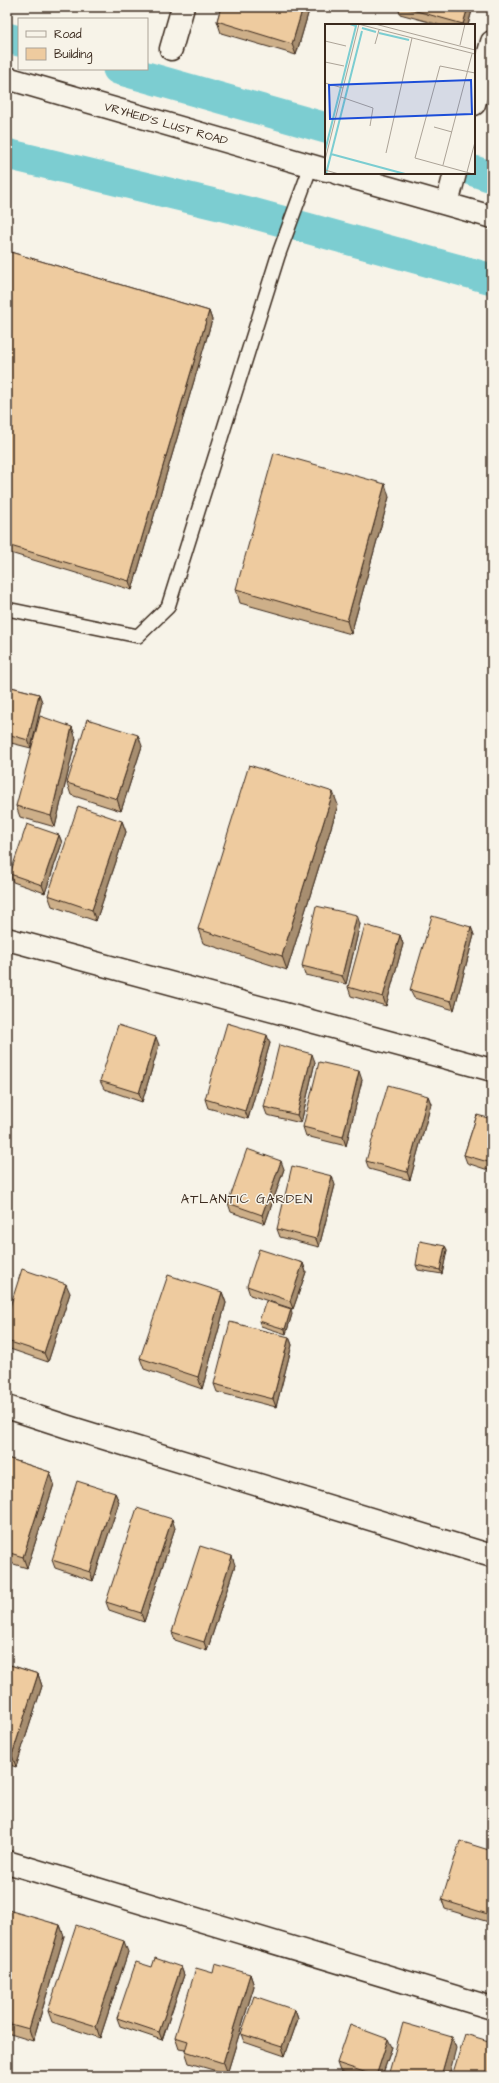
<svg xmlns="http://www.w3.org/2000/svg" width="499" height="2083" font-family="'Architects Daughter',sans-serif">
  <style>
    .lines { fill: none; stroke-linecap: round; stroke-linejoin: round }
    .canal { stroke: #7bcdd1; stroke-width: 31 }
    .service-casing { stroke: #3b2a1e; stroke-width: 16 }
    .minor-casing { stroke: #3b2a1e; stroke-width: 25 }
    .service { stroke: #f7f3e8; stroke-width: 13 }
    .minor { stroke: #f7f3e8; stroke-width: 22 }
    .wall { fill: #cdaf89; stroke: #3b2a1e }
    .shaded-wall { fill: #a78e6f; stroke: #3b2a1e }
    .building { fill: #eecb9f; stroke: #3b2a1e }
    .labels { text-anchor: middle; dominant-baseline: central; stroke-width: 3; stroke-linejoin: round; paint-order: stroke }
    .street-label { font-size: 12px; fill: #3b2a1e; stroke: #f7f3e8 }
    .neighbourhood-label { font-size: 13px; letter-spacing: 1px; fill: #3b2a1e; stroke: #f7f3e8 }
    .inset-river { fill: none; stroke: #7bcdd1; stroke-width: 2 }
    .inset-road { fill: none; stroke: #aca397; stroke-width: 1 }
    .view { fill: #1d4ed8; fill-opacity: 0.15; stroke: #1d4ed8; stroke-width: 2 }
    .inset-edge { fill: none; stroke: #3b2a1e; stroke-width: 2 }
  </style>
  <rect width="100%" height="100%" fill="#f7f3e8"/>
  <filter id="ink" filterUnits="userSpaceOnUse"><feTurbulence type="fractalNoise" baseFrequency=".025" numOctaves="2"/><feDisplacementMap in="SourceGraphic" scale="8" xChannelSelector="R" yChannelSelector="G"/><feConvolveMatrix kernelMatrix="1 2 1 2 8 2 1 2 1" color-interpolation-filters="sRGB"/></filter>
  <g filter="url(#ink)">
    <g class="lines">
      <path class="canal" d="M7 38 19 41
        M118 69 326 128
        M7 154 252 213 492 279
        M474 171 492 177"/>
      <defs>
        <path id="service" d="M7 609 138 636 168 607 278 256 311 166"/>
        <path id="minor" d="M171 49 183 7
          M7 78 326 170
          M474 104 492 42
          M337 173 492 217
          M447 204 455 173
          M7 939 492 1070
          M7 1407 68 1427 492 1556
          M7 1862 492 2008"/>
      </defs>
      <use href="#service" class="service-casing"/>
      <use href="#minor" class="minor-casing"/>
      <use href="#service" class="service"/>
      <use href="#minor" class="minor"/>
    </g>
    <path class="wall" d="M221 7H310L296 55 221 33 217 21Z
      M398 7H473L468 25H440L400 14Z
      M7 251 209 311 212 320 132 590 7 552Z
      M389 497 351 634 240 603 236 589Z
      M7 686 39 694 42 702 31 748 7 742Z
      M72 727 76 739 55 827 20 817 16 806Z
      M142 746 121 811 71 795 67 783Z
      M338 805 287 970 203 943 198 929Z
      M122 821 126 832 96 921 52 906 48 895Z
      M59 835 62 843 45 893 13 882 10 874Z
      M360 924 346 984 305 975 302 966Z
      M471 927 474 935 454 1010 414 998 410 990Z
      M400 935 403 944 386 1006 351 996 348 987Z
      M270 1043 248 1119 208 1108 205 1099Z
      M159 1045 142 1102 104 1089 100 1081Z
      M315 1062 301 1123 267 1115 264 1107Z
      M362 1080 346 1146 306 1136 303 1127Z
      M428 1096 431 1104 410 1180 369 1169 366 1161Z
      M477 1115 491 1171 467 1163 464 1155Z
      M284 1169 265 1224 231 1212 228 1203Z
      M335 1185 319 1247 280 1237 277 1229Z
      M445 1246 447 1250 442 1274 418 1270 416 1265Z
      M303 1263 306 1272 293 1309 250 1295 247 1286Z
      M222 1292 226 1303 202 1389 144 1369 140 1358Z
      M70 1293 48 1362 7 1348V1316Z
      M292 1314 286 1334 261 1326 259 1321Z
      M289 1337 292 1345 276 1407 217 1392 214 1384Z
      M7 1458 50 1472 54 1484 27 1568 7 1562Z
      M115 1493 119 1502 93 1581 55 1568 52 1560Z
      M175 1528 144 1622 109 1610 106 1602Z
      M235 1565 207 1651 175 1640 172 1632Z
      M7 1664 38 1674 42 1686 16 1767 7 1764Z
      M492 1851V1923L445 1909 442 1900Z
      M7 1912 60 1925 64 1936 33 2041 7 2033Z
      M128 1952 100 2038 52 2022 48 2011Z
      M152 1967H181L184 1975 162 2040 120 2026 117 2018Z
      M250 1974 254 1986 227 2074 189 2063 185 2051V2050L179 2049 175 2037Z
      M295 2010 298 2019 285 2056 244 2042 241 2034Z
      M392 2047 382 2076H353L340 2071 337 2063Z"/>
    <path class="shaded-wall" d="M303 7H310L296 55 292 44Z
      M468 7H473L468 25H464L463 24Z
      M209 311 212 320 132 590 129 581Z
      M385 484 389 497 351 634 347 621Z
      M39 694 42 702 31 748 28 740Z
      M72 727 76 739 55 827 51 816Z
      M138 735 142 746 121 811 117 799Z
      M333 792 338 805 287 970 282 956Z
      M122 821 126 832 96 921 92 910Z
      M59 835 62 843 45 893 42 885Z
      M357 915 360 924 346 984 342 976Z
      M471 927 474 935 454 1010 451 1001Z
      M400 935 403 944 386 1006 383 997Z
      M267 1035 270 1043 248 1119 245 1111Z
      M156 1037 159 1045 142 1102 139 1093Z
      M312 1054 315 1062 301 1123 297 1115Z
      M359 1071 362 1080 346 1146 343 1137Z
      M428 1096 431 1104 410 1180 407 1172Z
      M492 1151V1168L491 1171 488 1162Z
      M281 1161 284 1169 265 1224 262 1215Z
      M332 1176 335 1185 319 1247 316 1239Z
      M445 1246 447 1250 442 1274 440 1270Z
      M303 1263 306 1272 293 1309 290 1301Z
      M66 1284 70 1293 48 1362 44 1353Z
      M222 1292 226 1303 202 1389 198 1377Z
      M291 1309 292 1314 286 1334 285 1329Z
      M289 1337 292 1345 276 1407 273 1399Z
      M50 1472 54 1484 27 1568 23 1557Z
      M115 1493 119 1502 93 1581 90 1572Z
      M172 1519 175 1528 144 1622 141 1613Z
      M232 1556 235 1565 207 1651 204 1642Z
      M38 1674 42 1686 16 1767 12 1755Z
      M60 1925 64 1936 33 2041 29 2029Z
      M124 1941 128 1952 100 2038 96 2026Z
      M181 1967 184 1975 162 2040 159 2032Z
      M250 1974 254 1986 227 2074 223 2063Z
      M295 2010 298 2019 285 2056 282 2047Z
      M452 2037 456 2048 449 2076H441Z
      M388 2039 392 2047 382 2076H376Z"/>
    <path class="building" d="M221 7H303L292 44 217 21Z
      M402 7H468L463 24Z
      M7 251 209 311 129 581 7 545Z
      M274 453 385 484 347 621 236 589Z
      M7 686 39 694 28 740 7 734Z
      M40 716 72 727 51 816 16 806Z
      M87 719 138 735 117 799 67 783Z
      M249 765 333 792 282 956 198 929Z
      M78 806 122 821 92 910 48 895Z
      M27 824 59 835 42 885 10 874Z
      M316 906 357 915 342 976 302 966Z
      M432 916 471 927 451 1001 410 990Z
      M365 925 400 935 383 997 348 987Z
      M227 1023 267 1035 245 1111 205 1099Z
      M118 1025 156 1037 139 1093 100 1081Z
      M279 1045 312 1054 297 1115 264 1107Z
      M319 1062 359 1071 343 1137 303 1127Z
      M388 1085 428 1096 407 1172 366 1161Z
      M477 1115 492 1119V1151L488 1162 464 1155Z
      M247 1149 281 1161 262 1215 228 1203Z
      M292 1166 332 1176 316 1239 277 1229Z
      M420 1241 445 1246 440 1270 416 1265Z
      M259 1249 303 1263 290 1301 247 1286Z
      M22 1269 66 1284 44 1353 7 1341V1316Z
      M168 1275 222 1292 198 1377 140 1358Z
      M266 1301 291 1309 285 1329 259 1321Z
      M230 1322 289 1337 273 1399 214 1384Z
      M7 1458 50 1472 23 1557 7 1552Z
      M77 1481 115 1493 90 1572 52 1560Z
      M137 1508 172 1519 141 1613 106 1602Z
      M200 1546 232 1556 204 1642 172 1632Z
      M7 1664 38 1674 12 1755 7 1754Z
      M460 1841 492 1851V1912L491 1915 442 1900Z
      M8 1910 60 1925 29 2029 7 2023V1912Z
      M76 1925 124 1941 96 2026 48 2011Z
      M155 1958 181 1967 159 2032 117 2018 136 1962 152 1967Z
      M215 1964 250 1974 223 2063 185 2051 188 2041 175 2037 196 1968 213 1973Z
      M254 1996 295 2010 282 2047 241 2034Z
      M403 2023 452 2037 441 2076H388Z
      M350 2025 388 2039 376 2076 337 2063Z
      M465 2034 492 2042V2076H452Z"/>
  </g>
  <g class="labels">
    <g class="street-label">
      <text transform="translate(166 124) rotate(16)">VRYHEID'S LUST ROAD</text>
    </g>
    <g class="neighbourhood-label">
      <text x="247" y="1199">ATLANTIC GARDEN</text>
    </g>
  </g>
  <g transform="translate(325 24)">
    <rect width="150" height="150" fill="#f7f3e8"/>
    <path class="inset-river" d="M37 4 51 8M54 9 84 16M0 127 31 2 25 0M6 130 80 150M1 150 37 7"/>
    <path class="inset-road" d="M33 0 150 30M50 0 150 26M0 17 21 22M50 20 54 6M135 21 140 0M0 38 19 42M0 59 18 64M16 73 48 84 45 102M109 103 127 108M61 129 87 14M0 136 34 0M118 141 147 30M0 146 14 150M142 148 150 118M148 150 90 134 115 42 150 49"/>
    <path class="view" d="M146 56 147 90 5 95 4 61Z"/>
    <rect width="150" height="150" class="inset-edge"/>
  </g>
  <rect width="499" height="2083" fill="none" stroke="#f7f3e8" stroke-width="24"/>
  <rect x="12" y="12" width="475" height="2059" fill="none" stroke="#3b2a1e" stroke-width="1.5" filter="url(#ink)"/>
  <rect x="18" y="18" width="130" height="52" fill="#f7f3e8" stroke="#aca397"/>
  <rect x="26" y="31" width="20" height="6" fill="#f7f3e8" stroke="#aca397"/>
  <text x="54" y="38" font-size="12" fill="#3b2a1e">Road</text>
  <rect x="26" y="48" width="20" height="12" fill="#eecb9f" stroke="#aca397"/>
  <text x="54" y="58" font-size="12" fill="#3b2a1e">Building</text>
</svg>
